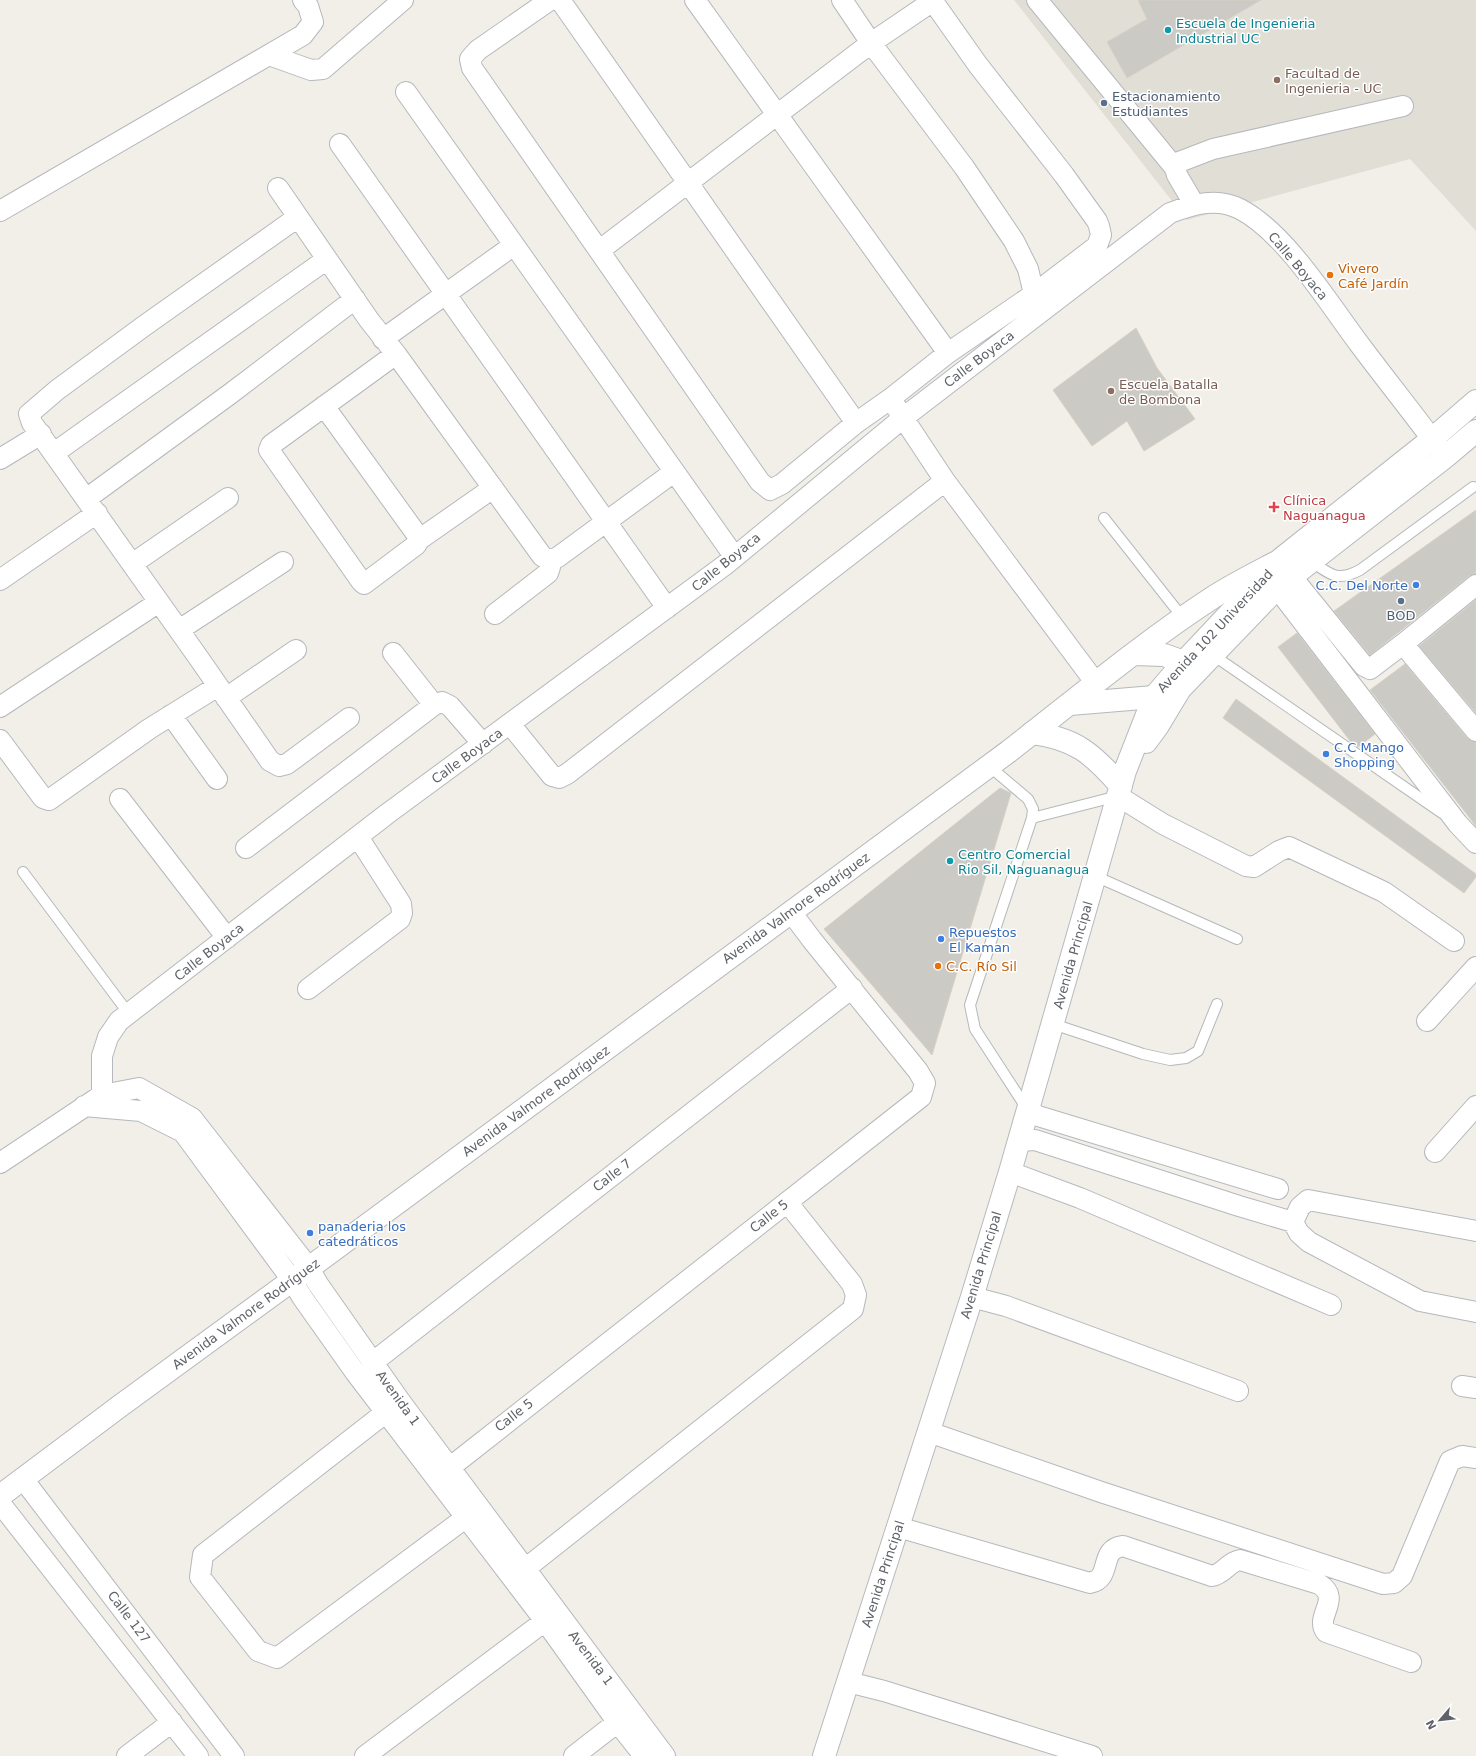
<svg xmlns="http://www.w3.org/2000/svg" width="1476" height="1756" font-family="'DejaVu Sans',sans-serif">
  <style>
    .education { fill: #e1ded6 }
    .building { fill: #cccac5; stroke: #d6d1c6 }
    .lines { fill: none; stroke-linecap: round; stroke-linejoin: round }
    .service-casing { stroke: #b5b8bc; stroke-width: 12 }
    .minor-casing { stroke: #b5b8bc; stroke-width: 22 }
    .tertiary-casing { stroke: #b5b8bc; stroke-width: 24 }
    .secondary-casing { stroke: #b6babf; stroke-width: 24 }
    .service { stroke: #fff; stroke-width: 10 }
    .minor { stroke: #fff; stroke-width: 20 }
    .tertiary { stroke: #fff; stroke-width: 22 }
    .secondary { stroke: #fff; stroke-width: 22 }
    .culture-dot { fill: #0f9aa8; stroke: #fff; stroke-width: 1.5 }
    .education-dot { fill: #8d6e63; stroke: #fff; stroke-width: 1.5 }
    .service-dot { fill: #5c6f8a; stroke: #fff; stroke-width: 1.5 }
    .food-dot { fill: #e8710a; stroke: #fff; stroke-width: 1.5 }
    .health-dot { fill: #e0444e; stroke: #fff; stroke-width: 1.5 }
    .shop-dot { fill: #3f7fe0; stroke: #fff; stroke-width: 1.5 }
    .labels { text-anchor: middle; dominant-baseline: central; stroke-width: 3; stroke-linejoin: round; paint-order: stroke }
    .culture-label { font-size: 13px; fill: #0d838f; stroke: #fff; text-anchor: start }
    .education-label { font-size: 13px; fill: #785e54; stroke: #fff; text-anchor: start }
    .service-label { font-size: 13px; fill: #4e5e75; stroke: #fff; text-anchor: start }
    .street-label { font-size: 13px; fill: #5f6368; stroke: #fff }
    .food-label { font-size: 13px; fill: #c56008; stroke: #fff; text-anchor: start }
    .health-label { font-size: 13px; fill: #be3a42; stroke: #fff; text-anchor: start }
    .shop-label { font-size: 13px; fill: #366cbe; stroke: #fff; text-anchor: start }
  </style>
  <rect width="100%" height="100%" fill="#f1efe8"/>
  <path class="education" d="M1014 0H1476V231L1410 159 1187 220Z"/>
  <path class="building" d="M1138 0H1261L1127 78 1107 42 1147 19Z
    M1136 328 1157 368 1195 419 1144 451 1127 421 1092 446 1053 390Z
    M1476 510V574L1469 576 1370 655 1334 611Z
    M1476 600V713L1419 646Z
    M1297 633 1375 734 1358 747 1351 742 1278 647Z
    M1405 664 1467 738 1476 742V826L1370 690Z
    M1236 699 1476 874V877L1464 893 1223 718Z
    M1000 788 1011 793 932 1055 824 929Z"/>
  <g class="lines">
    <defs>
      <path id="service" d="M1104 518 1183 618
        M1311 561C1331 575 1337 582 1360 570L1473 487
        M1213 655 1442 813
        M989 766 1028 799 1033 809 1032 818 970 1005 975 1029 1027 1109
        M1032 818 1118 796
        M23 872 129 1014
        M1095 876 1237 939
        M1053 1024 1143 1054 1170 1060 1186 1058 1198 1051 1217 1004"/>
      <path id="minor" d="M550 0 478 50 470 59 472 68 760 482 770 490 782 484 856 423 890 399 948 353 1034 294 1097 246 1101 235 1099 226 1097 221 1064 175 978 65 932 0
        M560 0 856 423
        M695 0 948 353
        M842 0 871 43 964 167 1014 241 1028 269 1034 294
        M1037 0 1175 168
        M269 55 311 70 323 69 403 0
        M406 92 734 556
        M340 144 667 608
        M278 188 369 320 396 354 542 556 550 561 558 557 674 472
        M1194 204 1177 175 1175 168 1179 162 1213 149 1403 106
        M0 211 303 35 313 22 308 6 303 0
        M298 217 144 326 57 390 29 414 32 423 198 657 270 761 279 766 287 764 349 718
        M600 250 871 43 933 1
        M383 339 514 245
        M324 406 420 539 416 545 364 584 361 581 269 450 271 445 396 354
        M896 407 945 481 1095 682
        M54 453 327 259
        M0 459 41 434
        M86 499 230 394 355 299
        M420 539 493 488
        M132 564 228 498
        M1291 576 1364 666 1370 669 1403 644 1476 585
        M0 580 97 513
        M1277 588 1458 824 1476 843
        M495 614 548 573 550 567V561
        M179 630 283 562
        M1403 644 1476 731
        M393 653 434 705
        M226 698 296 650
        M0 707 159 602
        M171 715 217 779
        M510 724 552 776 559 778 567 774 945 481
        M0 740 43 798 49 800 149 729 218 686
        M1118 796 1163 824 1246 866 1254 867 1279 851 1289 847 1384 892 1454 941
        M120 799 227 938
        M246 848 434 705 442 702 450 706 483 744
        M308 989 400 919 402 913 401 904 358 837
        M1427 1021 1476 967
        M102 1095 139 1088 192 1118 309 1268 318 1284 400 1401 665 1756
        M84 1106 141 1111 183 1132 292 1280 302 1297 355 1372 545 1621 618 1723 644 1756
        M1028 1111 1038 1116 1278 1189
        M1019 1141 1035 1140 1239 1206 1293 1222 1299 1233 1309 1242 1420 1301 1476 1312
        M1435 1152 1476 1106
        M0 1163 102 1095V1056L108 1037 119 1021 387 814 725 565 903 418 1170 213C1194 204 1217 197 1240 209 1286 233 1329 304 1360 345 1387 381 1415 416 1441 451
        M1010 1172 1080 1198 1331 1305
        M1293 1222 1300 1207 1308 1200 1476 1231
        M972 1297 1006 1306 1238 1391
        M372 1363 852 988
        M1462 1386 1476 1388
        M385 1413 203 1555 200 1577 258 1651 277 1658 476 1510
        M929 1432 1101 1492 1383 1584 1394 1583 1402 1576 1450 1461 1462 1456 1476 1458
        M439 1476 921 1097 925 1083 918 1071 812 940 791 912
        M23 1479 234 1756
        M0 1503 198 1756
        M898 1527 1090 1583C1113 1579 1098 1549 1123 1546L1212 1576C1224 1574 1228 1562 1240 1560L1319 1584C1343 1599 1314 1616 1326 1632L1411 1662
        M525 1569 853 1309 856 1295 852 1284 787 1202
        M848 1682 884 1691 1092 1756
        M127 1756 172 1722
        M365 1756 545 1621 554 1612
        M574 1756 628 1714"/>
      <path id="tertiary" d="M1134 654 1164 655 1184 662 1195 673
        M1070 704 1154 697 1170 692
        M0 1496 120 1406 309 1268 1008 752C1075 700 1140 645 1212 598 1232 585 1254 574 1275 563"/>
      <path id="secondary" d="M1032 733C1075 738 1093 754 1121 786
        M1146 742 1157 727 1180 689 1277 588 1445 457 1476 431
        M824 1756 972 1297 1010 1172 1125 771 1154 697 1184 662 1281 559 1432 439 1476 401"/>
    </defs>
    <use href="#service" class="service-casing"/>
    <use href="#minor" class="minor-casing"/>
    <use href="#tertiary" class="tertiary-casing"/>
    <use href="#secondary" class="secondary-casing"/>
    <use href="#service" class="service"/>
    <use href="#minor" class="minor"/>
    <use href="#tertiary" class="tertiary"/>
    <use href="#secondary" class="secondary"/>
  </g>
  <g class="culture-dot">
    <circle cx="1168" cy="30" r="4"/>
    <circle cx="950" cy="861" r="4"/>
  </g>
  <g class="education-dot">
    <circle cx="1277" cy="80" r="4"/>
    <circle cx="1111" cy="391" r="4"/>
  </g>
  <g class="service-dot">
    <circle cx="1104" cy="103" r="4"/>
    <circle cx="1401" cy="601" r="4"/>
  </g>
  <g class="food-dot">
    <circle cx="1330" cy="275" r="4"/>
    <circle cx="938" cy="966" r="4"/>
  </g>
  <path class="health-dot" d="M1272 501h4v4h4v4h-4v4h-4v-4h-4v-4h4z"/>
  <g class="shop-dot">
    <circle cx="1416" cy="585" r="4"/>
    <circle cx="1326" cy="754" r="4"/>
    <circle cx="941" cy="939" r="4"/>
    <circle cx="310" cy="1233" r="4"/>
  </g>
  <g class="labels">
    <g class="culture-label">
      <text x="1176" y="23">Escuela de Ingenieria<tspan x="1176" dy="15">Industrial UC</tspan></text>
      <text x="958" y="854">Centro Comercial<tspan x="958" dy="15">Rio Sil, Naguanagua</tspan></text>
    </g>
    <g class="education-label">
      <text x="1285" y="73">Facultad de<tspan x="1285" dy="15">Ingenieria - UC</tspan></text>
      <text x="1119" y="384">Escuela Batalla<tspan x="1119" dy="15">de Bombona</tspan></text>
    </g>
    <g class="service-label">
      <text x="1112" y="96">Estacionamiento<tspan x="1112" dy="15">Estudiantes</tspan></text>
      <text x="1401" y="615" text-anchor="middle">BOD</text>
    </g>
    <g class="street-label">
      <text transform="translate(1298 266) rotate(50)">Calle Boyaca</text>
      <text transform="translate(979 359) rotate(-37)">Calle Boyaca</text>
      <text transform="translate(726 562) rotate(-39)">Calle Boyaca</text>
      <text transform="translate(1215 631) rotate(-47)">Avenida 102 Universidad</text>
      <text transform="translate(467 756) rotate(-36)">Calle Boyaca</text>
      <text transform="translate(796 908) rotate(-36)">Avenida Valmore Rodríguez</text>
      <text transform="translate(209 952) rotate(-38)">Calle Boyaca</text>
      <text transform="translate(1073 955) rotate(-74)">Avenida Principal</text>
      <text transform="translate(536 1101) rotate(-36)">Avenida Valmore Rodríguez</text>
      <text transform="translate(612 1175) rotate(-38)">Calle 7</text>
      <text transform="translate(769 1216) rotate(-38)">Calle 5</text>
      <text transform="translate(981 1265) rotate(-73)">Avenida Principal</text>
      <text transform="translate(246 1314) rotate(-36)">Avenida Valmore Rodríguez</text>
      <text transform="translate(398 1398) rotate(54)">Avenida 1</text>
      <text transform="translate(514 1415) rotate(-38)">Calle 5</text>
      <text transform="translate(883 1574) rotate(-72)">Avenida Principal</text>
      <text transform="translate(129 1617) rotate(53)">Calle 127</text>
      <text transform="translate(591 1658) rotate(53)">Avenida 1</text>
    </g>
    <g class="food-label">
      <text x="1338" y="268">Vivero<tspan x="1338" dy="15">Café Jardín</tspan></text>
      <text x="946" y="966">C.C. Río Sil</text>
    </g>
    <g class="health-label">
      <text x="1283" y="500">Clínica<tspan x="1283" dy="15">Naguanagua</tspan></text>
    </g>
    <g class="shop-label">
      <text x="1408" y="585" text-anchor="end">C.C. Del Norte</text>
      <text x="1334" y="747">C.C Mango<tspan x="1334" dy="15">Shopping</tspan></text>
      <text x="949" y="932">Repuestos<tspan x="949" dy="15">El Kaman</tspan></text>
      <text x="318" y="1226">panaderia los<tspan x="318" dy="15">catedráticos</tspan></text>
    </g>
  </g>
  <g transform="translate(1440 1720) rotate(242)" stroke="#ffffff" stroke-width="3" paint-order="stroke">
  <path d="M0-3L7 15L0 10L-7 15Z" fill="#5f6368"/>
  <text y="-6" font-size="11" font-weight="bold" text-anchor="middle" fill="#5f6368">N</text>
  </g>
</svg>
